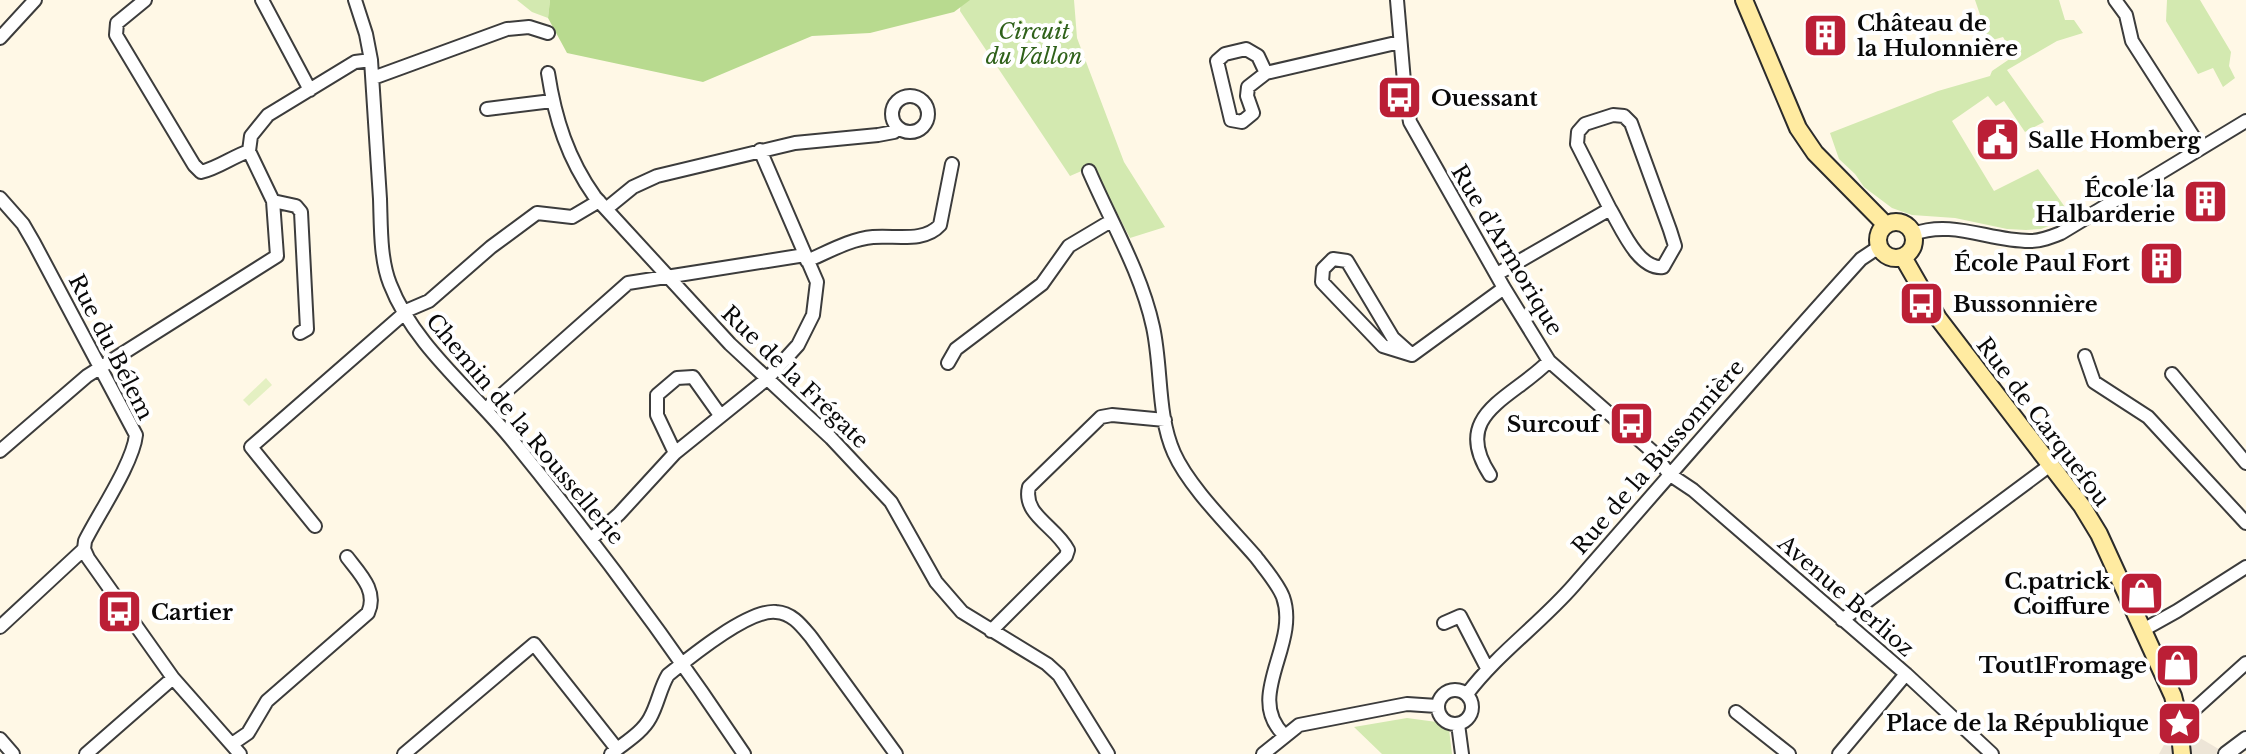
<svg xmlns="http://www.w3.org/2000/svg" width="2246" height="754" font-family="'Libre Baskerville',serif">
  <style>
    .green { fill: #d3e9b0 }
    .forest { fill: #b8da8f }
    .pitch { fill: #e4f0c2 }
    .plaza { fill: #ede5d7 }
    .lines { fill: none; stroke-linecap: round; stroke-linejoin: round }
    .minor-casing { stroke: #3c3c3c; stroke-width: 16 }
    .tertiary-casing { stroke: #3c3c3c; stroke-width: 18 }
    .secondary-casing { stroke: #2b2b2b; stroke-width: 20 }
    .minor { stroke: #fff; stroke-width: 12 }
    .tertiary { stroke: #fff; stroke-width: 14 }
    .secondary { stroke: #ffeba1; stroke-width: 16 }
    .labels { text-anchor: middle; dominant-baseline: central; stroke-width: 8; stroke-linejoin: round; paint-order: stroke }
    .poi-label { font-size: 22px; font-weight: bold; fill: #090909; stroke: #fff; text-anchor: end }
    .park-label { font-size: 22px; font-style: italic; fill: #2f611a; stroke: #fff }
    .street-label { font-size: 22px; fill: #090909; stroke: #fff }
  </style>
  <rect width="100%" height="100%" fill="#fff8e6"/>
  <path class="green" d="M517 0H550L548 18 532 12Z
    M961 0H1074L1077 38 1124 162 1165 227 1130 238 1093 166 1070 176 960 11Z
    M1975 0H2059L2065 20H2074L2083 33 2057 41 2007 70 2044 122 2025 132 2004 101 1996 106 1988 96 1952 121 1994 191 2038 169 2072 217 2041 229 2026 230 2007 229 1955 218 1912 215 1892 208 1864 187 1855 174 1839 159 1830 133 1938 91 1990 76 1992 71 2014 56 2003 37 1989 41Z
    M2167 0H2200L2231 52 2229 66 2235 78 2223 87 2213 68 2198 74 2166 21Z
    M1407 718 1444 723 1449 729 1452 754H1382L1354 727Z"/>
  <path class="forest" d="M550 0H970L954 12 870 33 812 36 703 82 567 53 548 18Z"/>
  <path class="pitch" d="M266 378 272 385 249 406 243 400Z"/>
  <path class="plaza" d="M2182 702 2200 738 2227 754H2159L2165 743 2167 708Z"/>
  <g class="lines">
    <defs>
      <path id="minor" d="M145 0 117 23 116 35 194 165 201 172C218 168 232 157 249 151
        M262 0 310 90
        M355 0 366 34 371 60C374 106 377 153 380 199 381 226 380 259 390 284 414 346 472 390 513 441 595 542 672 646 744 754
        M1397 0 1405 93 1410 122 1504 288 1549 361 1653 452 1669 474 1693 490 1906 674 1992 754
        M2115 0 2126 15 2132 41 2200 147
        M0 38 35 0
        M548 73C555 119 568 159 595 197L730 344 831 438 891 502 936 582 962 612 1047 664 1059 675 1108 754
        M1266 73 1258 56 1246 49 1225 54 1217 61 1231 120 1242 122 1253 113 1247 96 1248 87 1266 73 1400 42
        M373 78 507 29 529 27 548 33
        M892 114a18 18 0 1 1 36 0a18 18 0 1 1-36 0Z
        M487 109 552 101
        M1089 171C1111 222 1141 272 1153 327 1162 368 1157 415 1174 453 1189 487 1231 528 1256 557 1265 569 1278 584 1283 597 1300 645 1244 696 1284 735
        M0 198 23 224 34 243 136 435C133 463 99 513 85 541L84 549 88 558 173 678 240 754
        M273 201 296 206 301 212 307 329 300 333
        M606 209 633 187 657 176 795 143 878 135 894 132 898 128
        M1913 234C1953 219 1991 242 2031 241 2041 241 2051 237 2061 233L2246 121
        M807 261C828 252 850 239 873 237 895 235 924 243 940 225L952 164
        M1497 274 1610 209 1577 144 1578 132 1585 124 1613 115 1624 116 1631 123 1670 230 1675 246 1663 267C1638 270 1621 227 1610 209
        M1412 355 1393 338 1347 261 1333 259 1323 269 1322 282 1383 346 1412 355 1504 288
        M2085 356 2094 382 2148 417 2246 523
        M948 363 956 349 1042 284 1069 246 1111 221
        M2172 374 2246 463
        M487 408 628 283 805 255
        M0 451 87 376 277 256 273 201 249 151 251 136 268 115 355 62 371 60
        M675 453 657 415V395L677 378 693 377 720 415
        M1490 475C1450 414 1512 399 1549 361
        M315 526 251 447 408 310 429 301 491 247 537 213 572 217 599 201
        M592 538 619 514 675 453 768 378 798 345 813 315 817 282 760 150
        M1842 620 2049 466
        M1444 623 1460 616 1487 668
        M0 627 84 549
        M2143 630 2177 611 2246 567
        M991 631 1066 556 1068 550C1056 526 1022 515 1029 487L1101 417 1112 415 1165 420
        M1438 707a17 17 0 1 1 34 0a17 17 0 1 1-34 0Z
        M1467 694C1498 653 1540 624 1574 585 1669 476 1763 367 1861 259L1873 251 1881 250
        M1736 712 1789 754
        M2178 716 2196 708 2246 663
        M1458 724 1462 754
        M0 739 13 754
        M232 744 248 733 267 701 368 613C378 591 360 574 347 557
        M86 754 173 678
        M404 754 534 644 617 749
        M611 754C624 743 642 733 650 718 658 704 660 688 668 675 690 657 749 609 776 612 792 613 801 625 811 637L896 754
        M1263 754 1299 725 1407 704 1437 706
        M1839 754 1906 674"/>
      <path id="tertiary" d="M2226 754 2246 739"/>
      <path id="secondary" d="M1744 0 1798 128 1815 153 1886 225
        M1878 240a18 18 0 1 1 36 0a18 18 0 1 1-36 0Z
        M1903 257 1938 318 2082 506 2099 534 2173 696 2178 716 2182 754"/>
    </defs>
    <use href="#minor" class="minor-casing"/>
    <use href="#tertiary" class="tertiary-casing"/>
    <use href="#secondary" class="secondary-casing"/>
    <use href="#minor" class="minor"/>
    <use href="#tertiary" class="tertiary"/>
    <use href="#secondary" class="secondary"/>
  </g>
  <defs>
    <symbol id="building-square" viewBox="-11 -11 22 22"><rect x="-9" y="-9" width="18" height="18" rx="4" fill="#bb1f36" stroke="#fff"/><path d="M-4-6H4V6H1V3H-1V6H-4ZM-2.5-4.3h1.7v1.8h-1.7ZM.8-4.3h1.7v1.8H.8ZM-2.5-1h1.7V.8h-1.7ZM.8-1h1.7V.8H.8Z" fill="#fff"/></symbol>
    <symbol id="bus-square" viewBox="-11 -11 22 22"><rect x="-9" y="-9" width="18" height="18" rx="4" fill="#bb1f36" stroke="#fff"/><path d="M-5-6H5V4H4V6H2V4H-2V6H-4V4H-5ZM-3.5-4V0h7V-4ZM-3.5 1.2v1.5H-2V1.2ZM2 1.2v1.5H3.5V1.2Z" fill="#fff"/></symbol>
    <symbol id="civic-square" viewBox="-11 -11 22 22"><rect x="-9" y="-9" width="18" height="18" rx="4" fill="#bb1f36" stroke="#fff"/><path d="M-.6-6.5H3V-4.5H.6V-3L4-1V1h2V6H-6V1h2V-1L-.6-3ZM-1.2 2.5V6h2.4V2.5Z" fill="#fff"/></symbol>
    <symbol id="shop-square" viewBox="-11 -11 22 22"><rect x="-9" y="-9" width="18" height="18" rx="4" fill="#bb1f36" stroke="#fff"/><path d="M-5-2.5h2.3a2.7 3.5 0 0 1 5.4 0H5L5.5 6h-11ZM-1.5-2.5h3a1.5 2.3 0 0 0-3 0Z" fill="#fff"/></symbol>
    <symbol id="sight-square" viewBox="-11 -11 22 22"><rect x="-9" y="-9" width="18" height="18" rx="4" fill="#bb1f36" stroke="#fff"/><path d="M0-6L1.8-2.2L6-1.7L2.9 1.2L3.7 5.4L0 3.3L-3.7 5.4L-2.9 1.2L-6-1.7L-1.8-2.2Z" fill="#fff"/></symbol>
  </defs>
  <g fill-rule="evenodd">
    <use href="#building-square" x="1800" y="10" width="51" height="51"/>
    <use href="#bus-square" x="1374" y="72" width="51" height="51"/>
    <use href="#civic-square" x="1972" y="114" width="51" height="51"/>
    <use href="#building-square" x="2180" y="176" width="51" height="51"/>
    <use href="#building-square" x="2136" y="238" width="51" height="51"/>
    <use href="#bus-square" x="1896" y="278" width="51" height="51"/>
    <use href="#bus-square" x="1606" y="398" width="51" height="51"/>
    <use href="#shop-square" x="2116" y="568" width="51" height="51"/>
    <use href="#bus-square" x="94" y="586" width="51" height="51"/>
    <use href="#shop-square" x="2152" y="640" width="51" height="51"/>
    <use href="#sight-square" x="2154" y="698" width="51" height="51"/>
  </g>
  <g class="labels">
    <g class="poi-label">
      <text x="1857" y="23" text-anchor="start">Château de<tspan x="1857" dy="25">la Hulonnière</tspan></text>
      <text x="1431" y="98" text-anchor="start">Ouessant</text>
      <text x="2028" y="140" text-anchor="start">Salle Homberg</text>
      <text x="2175" y="189">École la<tspan x="2175" dy="25">Halbarderie</tspan></text>
      <text x="2130" y="263">École Paul Fort</text>
      <text x="1953" y="304" text-anchor="start">Bussonnière</text>
      <text x="1600" y="424">Surcouf</text>
      <text x="2110" y="581">C.patrick<tspan x="2110" dy="25">Coiffure</tspan></text>
      <text x="151" y="612" text-anchor="start">Cartier</text>
      <text x="2147" y="665">Tout1Fromage</text>
      <text x="2149" y="723">Place de la République</text>
    </g>
    <g class="park-label">
      <text x="1034" y="31">Circuit<tspan x="1034" dy="25">du Vallon</tspan></text>
    </g>
    <g class="street-label">
      <text transform="translate(1507 250) rotate(59)">Rue d'Armorique</text>
      <text transform="translate(111 347) rotate(63)">Rue du Bélem</text>
      <text transform="translate(795 377) rotate(44)">Rue de la Frégate</text>
      <text transform="translate(2043 422) rotate(53)">Rue de Carquefou</text>
      <text transform="translate(525 429) rotate(50)">Chemin de la Roussellerie</text>
      <text transform="translate(1658 457) rotate(-49)">Rue de la Bussonnière</text>
      <text transform="translate(1846 596) rotate(41)">Avenue Berlioz</text>
    </g>
  </g>
</svg>
